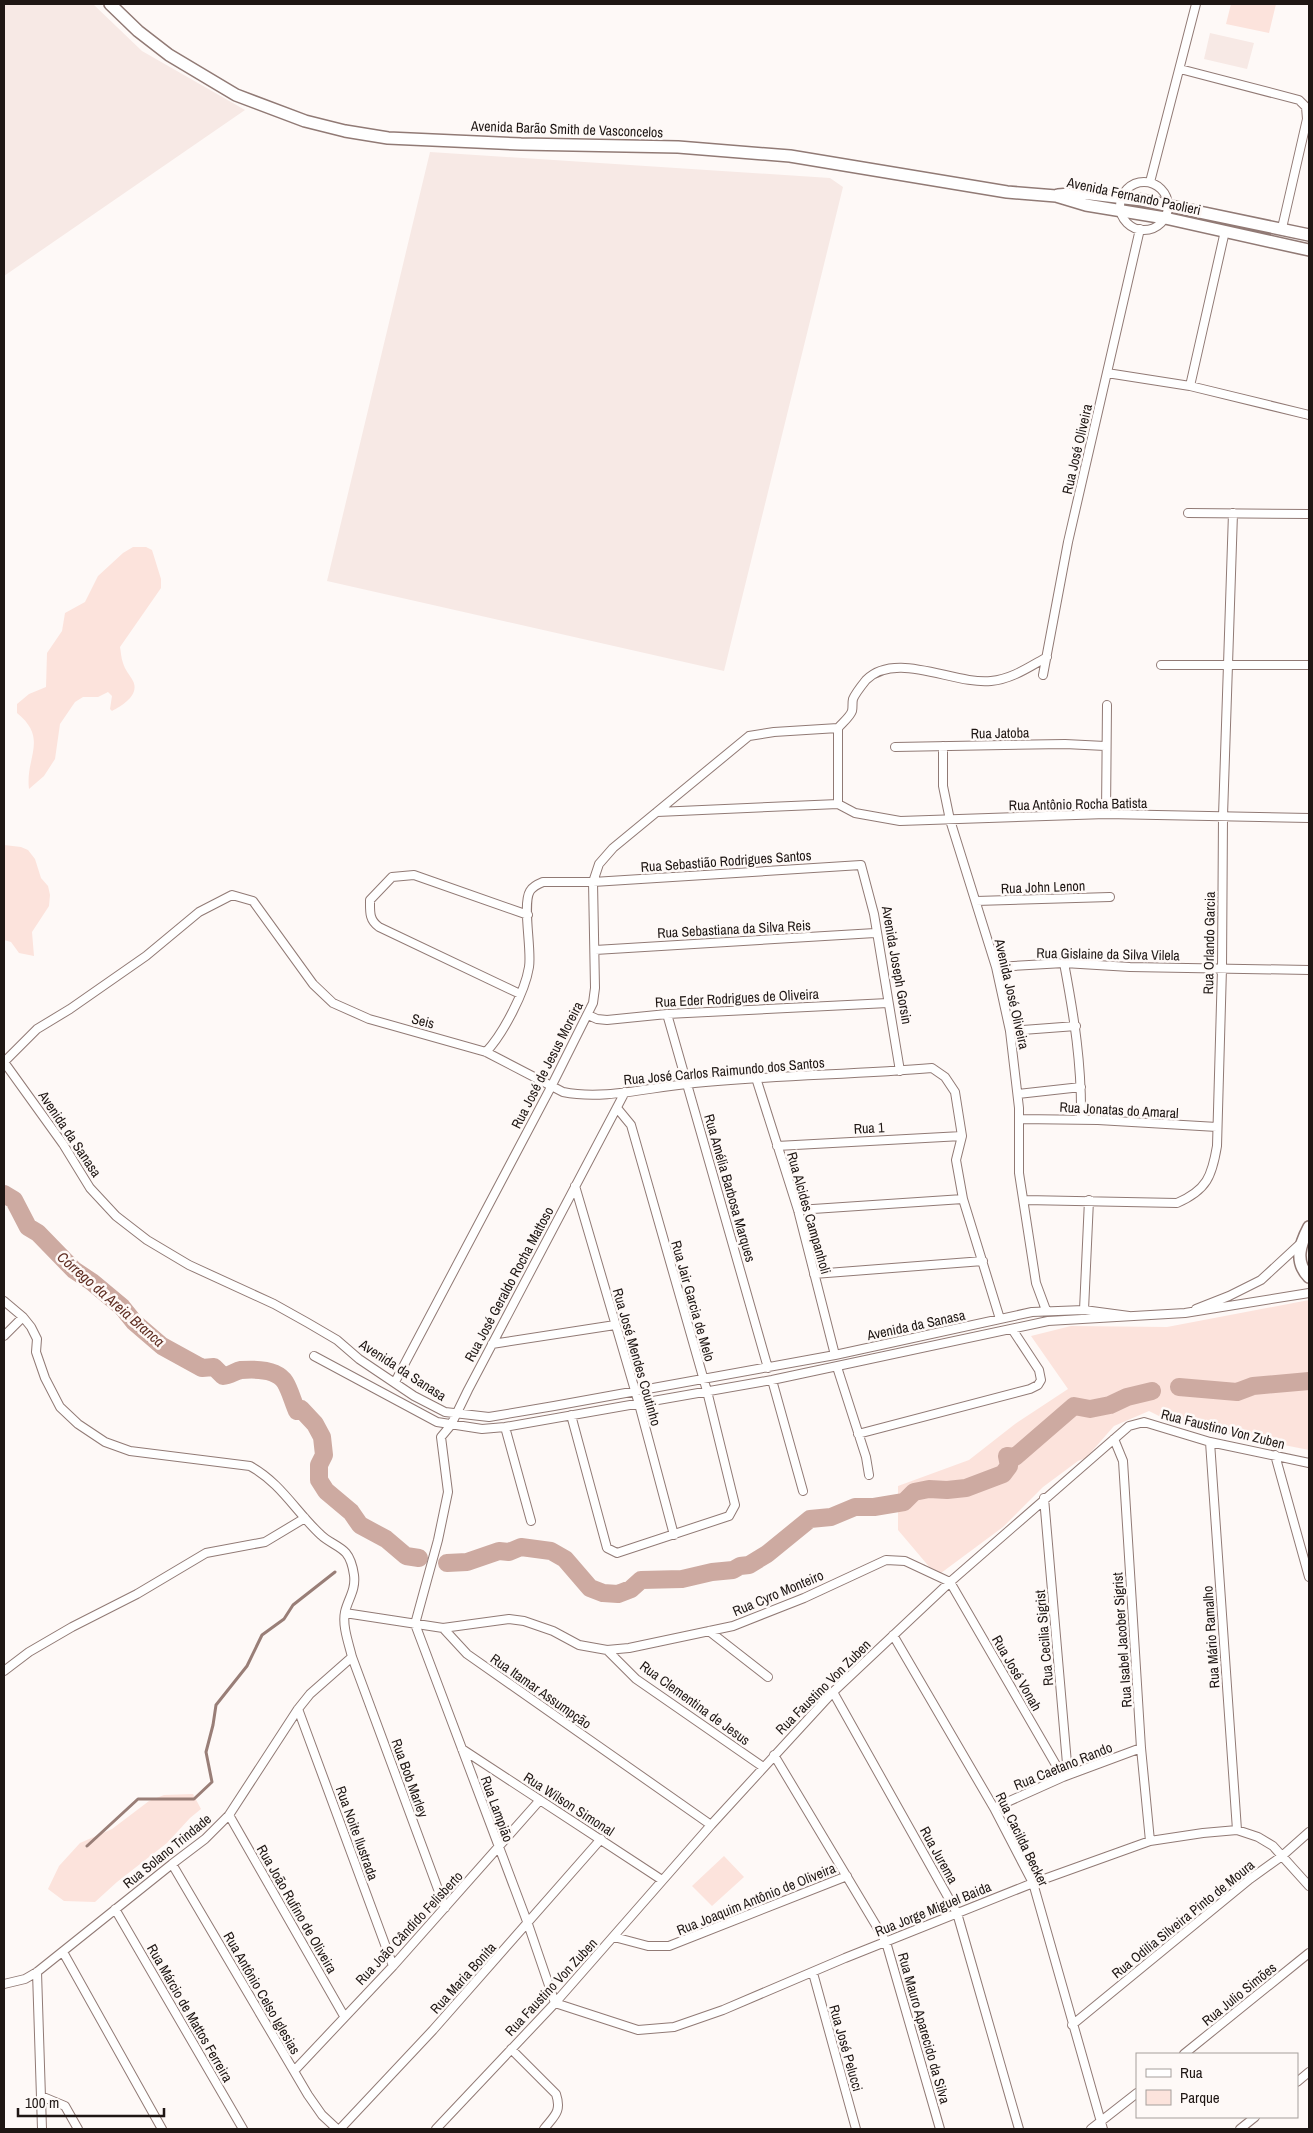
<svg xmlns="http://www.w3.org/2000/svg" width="1313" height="2133" font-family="'Archivo Narrow',sans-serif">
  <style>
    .built { fill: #f7e9e5 }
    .green { fill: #fce3dc }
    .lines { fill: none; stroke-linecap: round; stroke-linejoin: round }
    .stream { stroke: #997e77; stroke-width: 3 }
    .river { stroke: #cdaaa1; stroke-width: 18 }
    .street-casing { stroke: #917a75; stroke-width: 10 }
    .secondary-casing { stroke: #917a75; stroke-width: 14 }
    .street { stroke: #fff; stroke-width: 8 }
    .secondary { stroke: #fff; stroke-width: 11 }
    .labels { text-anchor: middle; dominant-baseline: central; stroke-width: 5; stroke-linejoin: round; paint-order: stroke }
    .street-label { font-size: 14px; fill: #1f1714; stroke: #fef9f7 }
    .water-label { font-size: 15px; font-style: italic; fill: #602f24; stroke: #fef9f7 }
  </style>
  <rect width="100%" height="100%" fill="#fef9f7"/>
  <path class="built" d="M4 4H93L142 51 245 110 4 276Z
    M1210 33 1254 43 1247 69 1204 59Z
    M430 152 830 178 843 187 724 671 327 581Z"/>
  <path class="green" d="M1231 4H1276L1269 33 1226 24Z
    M133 547H146L152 550 161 579V588L120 647C121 652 121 658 123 663 125 670 130 675 133 681 140 695 122 706 112 711L110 709 112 696 108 692 98 697H83L75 702 60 724 55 759 44 776 29 789C25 757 49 739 17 713V704L29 694 46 687 47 653 62 631 65 613 85 602 98 576 123 553Z
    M4 845 21 847 28 850 35 859 41 878 48 886 50 895 49 906 32 932 34 956 19 953 11 942 4 940Z
    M1309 1300V1450L1173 1423 1149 1411 1114 1426 1086 1458 1078 1461 1043 1487 1003 1527 937 1576 898 1530V1486L969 1460 1015 1424 1068 1389 1031 1336 1071 1326 1167 1327Z
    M193 1794 201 1809 190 1818 167 1843 117 1882 95 1902 64 1901 48 1889 59 1866 80 1843 112 1829 149 1801 164 1795Z
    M724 1856 744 1877 712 1906 692 1886Z"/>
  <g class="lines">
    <path class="stream" d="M87 1846 138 1799H194L212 1782 206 1752 213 1725 216 1705 247 1666 262 1635 284 1619 293 1605 335 1572"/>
    <path class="river" d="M4 1194 14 1200 28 1227 38 1233 74 1270 92 1282 122 1307 134 1322 162 1346 202 1368 214 1367 223 1376C230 1376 235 1371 241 1370 255 1369 277 1369 285 1382 290 1390 293 1402 297 1411L301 1409 315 1424 322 1437 324 1455 319 1465V1480L326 1491 351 1512 360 1525 386 1539 406 1556 419 1558
      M1179 1387 1237 1392 1253 1386 1309 1381
      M447 1563 467 1562 499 1551 509 1552 521 1547 551 1551 565 1559 590 1588 603 1593 618 1594 631 1589 641 1580 682 1579 712 1572 733 1570 740 1566 749 1565 767 1554 810 1519 831 1517 855 1507H874L904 1502 914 1492 929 1489 947 1490 966 1488 1003 1474 1009 1466 1007 1456 1015 1457 1074 1406 1090 1409 1110 1405 1127 1397 1152 1391"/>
    <defs>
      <path id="street" d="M1180 69 1299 100 1306 107 1307 119 1282 228
        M1150 182 1196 4
        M1120 206a24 24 0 1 1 48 0a24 24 0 1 1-48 0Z
        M1107 373 1190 386 1309 415
        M1190 386 1225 231
        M1188 513 1309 514
        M1047 657C1029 667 1012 679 991 681 954 685 896 650 866 680 862 685 855 694 853 699 852 703 853 707 852 711 850 717 842 723 838 728V804L855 813 900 821 1106 814 1309 818
        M1161 665H1309
        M1043 675 1068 542 1140 229
        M943 746V786L950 820 996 967 1010 1031 1019 1108V1173L1036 1283 1046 1310
        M895 747 1065 744 1105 746
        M657 812 838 804
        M1106 814 1107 705
        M976 901 1110 897
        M595 950 875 933
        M1064 963C1074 1016 1082 1065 1081 1120
        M996 967 1064 963 1130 967 1309 970
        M520 994 379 927C369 920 370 912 370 900L392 877 414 875 528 915
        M667 1014 768 1368
        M588 1015 597 1019 607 1020 667 1014 888 1003
        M1010 1031 1076 1026
        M486 1052C503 1034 525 992 529 967 532 950 522 904 530 891 533 886 538 884 543 882H593L861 865 874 914 900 1071
        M4 1062 37 1029 70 1009 146 956 199 912 232 895 253 901 313 984 333 1003 369 1019 486 1052 563 1092C603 1100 646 1088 687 1084 768 1075 851 1075 932 1068L945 1077 955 1092 962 1136 956 1160 963 1199 1000 1319
        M4 1062 63 1144 90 1188 116 1216 147 1240 189 1265 274 1304 308 1323 337 1340 359 1359 414 1396 445 1412 489 1417 554 1406 835 1355 1032 1312 1084 1310 1129 1316
        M756 1078 798 1210 835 1355
        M1018 1094 1081 1087
        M1019 1119 1098 1120 1217 1127
        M777 1146 962 1136
        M575 1186 639 1404 674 1535
        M1025 1200 1177 1203C1207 1190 1212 1176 1217 1146L1222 968 1223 816 1233 513
        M798 1210 963 1199
        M814 1274 983 1261
        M4 1301 23 1317 31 1327 37 1339 36 1352 45 1378 60 1407 78 1424 105 1442 130 1451 250 1466C281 1483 296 1512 321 1535 328 1542 340 1546 346 1553 351 1559 353 1568 354 1575 356 1590 348 1599 345 1612 342 1626 349 1644 352 1657L445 1908
        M1196 1309 1229 1296 1261 1280 1300 1244
        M1084 1310 1089 1200
        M4 1336 23 1317
        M492 1344 615 1325
        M314 1356 437 1422 482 1429 505 1427 772 1380 1048 1321 1185 1313 1309 1293
        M837 1367 866 1457 869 1475
        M772 1380 803 1491
        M395 1382 551 1087 593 1003 595 988 593 882 599 864 613 848 749 736 774 732 838 728
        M571 1415 607 1548 617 1553 729 1516 735 1505 707 1391 631 1125 617 1108
        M505 1427 531 1521
        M858 1434 1030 1389 1038 1385 1041 1380 1039 1370 1012 1329
        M1114 1439 1123 1461 1141 1748 1150 1841
        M1210 1442 1237 1830
        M1275 1455 1309 1577
        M1044 1498 1068 1775
        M345 1613 443 1628 467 1654 711 1825
        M443 1628 509 1619 524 1621 553 1631 579 1645 607 1650 636 1679 763 1767
        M709 1631 768 1677
        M893 1635 994 1808 1033 1883 1103 2129
        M607 1650 629 1648 733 1626 804 1598 886 1560 905 1561 950 1582 1063 1777
        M4 1671 29 1652 72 1627 137 1594 206 1553 265 1542 305 1518
        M833 1692 957 1913 1019 2129
        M298 1709 393 1966
        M462 1749 662 1880
        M774 1755 886 1942 940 2129
        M994 1808 1063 1777 1141 1748
        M229 1815 344 2016
        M172 1864 308 2095 322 2115 337 2129
        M115 1909 243 2129
        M614 1937 648 1946H669L847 1876
        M63 1952 162 2129
        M37 1972 42 2129
        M813 1973 856 2129
        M4 1984 25 1979 37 1972 172 1864 205 1839 229 1815 298 1709 310 1694 352 1657
        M555 2003 528 1924 415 1624 438 1540 448 1492 441 1437 451 1425 468 1390 625 1092
        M555 2003 638 2030 674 2027 723 2010 845 1958 1033 1883 1150 1841 1203 1833 1237 1830 1258 1837 1273 1846 1309 1886
        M1072 2025 1250 1879 1282 1856 1309 1832
        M511 2049 556 2094C562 2112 554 2116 544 2129
        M1184 2054 1309 1953
        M294 2071 393 1966 540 1800
        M1297 2082 1309 2072
        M41 2096 65 2106 78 2129
        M340 2129 433 2030 601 1839
        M436 2129 555 2003 711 1825 833 1692 950 1582 1129 1426 1144 1422 1210 1442 1309 1463
        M1091 2129 1137 2093
        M1240 2129 1255 2117"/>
      <path id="secondary" d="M110 4 138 31 169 55 236 95 305 121 345 131 388 138 521 144 678 147 790 156 1007 192 1056 196 1086 205 1165 218 1309 250
        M1058 195 1082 193 1142 200 1309 235
        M1309 1227C1300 1244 1294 1262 1309 1277"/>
    </defs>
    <use href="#street" class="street-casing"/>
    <use href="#secondary" class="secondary-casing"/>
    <use href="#street" class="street"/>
    <use href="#secondary" class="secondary"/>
  </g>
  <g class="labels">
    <g class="street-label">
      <text transform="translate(567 129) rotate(2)">Avenida Barão Smith de Vasconcelos</text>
      <text transform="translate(1134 196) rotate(12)">Avenida Fernando Paolieri</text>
      <text transform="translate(1077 449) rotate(-77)">Rua José Oliveira</text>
      <text transform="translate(1000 733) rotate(-1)">Rua Jatoba</text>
      <text transform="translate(1078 804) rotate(-1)">Rua Antônio Rocha Batista</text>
      <text transform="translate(726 861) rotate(-4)">Rua Sebastião Rodrigues Santos</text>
      <text transform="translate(1043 887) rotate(-2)">Rua John Lenon</text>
      <text transform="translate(734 929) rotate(-3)">Rua Sebastiana da Silva Reis</text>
      <text transform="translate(1209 943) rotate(-89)">Rua Orlando Garcia</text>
      <text transform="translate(1108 954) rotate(1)">Rua Gislaine da Silva Vilela</text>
      <text transform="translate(897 965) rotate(80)">Avenida Joseph Gorsin</text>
      <text transform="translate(1012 994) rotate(77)">Avenida José Oliveira</text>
      <text transform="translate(737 998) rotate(-3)">Rua Eder Rodrigues de Oliveira</text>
      <text transform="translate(423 1021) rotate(14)">Seis</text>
      <text transform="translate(547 1065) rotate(-63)">Rua José de Jesus Moreira</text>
      <text transform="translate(724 1071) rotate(-5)">Rua José Carlos Raimundo dos Santos</text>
      <text transform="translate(1119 1110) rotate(3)">Rua Jonatas do Amaral</text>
      <text transform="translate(869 1128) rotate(-3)">Rua 1</text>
      <text transform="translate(70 1134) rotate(56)">Avenida da Sanasa</text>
      <text transform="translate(730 1188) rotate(74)">Rua Amélia Barbosa Marques</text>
      <text transform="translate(809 1213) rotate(74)">Rua Alcides Campanholi</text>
      <text transform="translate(509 1284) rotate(-62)">Rua José Geraldo Rocha Mattoso</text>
      <text transform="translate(693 1301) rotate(74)">Rua Jair Garcia de Melo</text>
      <text transform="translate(916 1325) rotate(-12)">Avenida da Sanasa</text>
      <text transform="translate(637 1357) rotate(74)">Rua José Mendes Coutinho</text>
      <text transform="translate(403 1370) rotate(33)">Avenida da Sanasa</text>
      <text transform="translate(1223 1429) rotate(14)">Rua Faustino Von Zuben</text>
      <text transform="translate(778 1593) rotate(-23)">Rua Cyro Monteiro</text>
      <text transform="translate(1211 1637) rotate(-94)">Rua Mário Ramalho</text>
      <text transform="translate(1044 1638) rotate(-95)">Rua Cecilia Sigrist</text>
      <text transform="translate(1122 1640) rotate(-94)">Rua Isabel Jacober Sigrist</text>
      <text transform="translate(1017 1673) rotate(60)">Rua José Vonah</text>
      <text transform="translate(823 1687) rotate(-45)">Rua Faustino Von Zuben</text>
      <text transform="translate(541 1691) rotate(35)">Rua Itamar Assumpção</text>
      <text transform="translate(695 1703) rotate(36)">Rua Clementina de Jesus</text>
      <text transform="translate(1063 1766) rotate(-22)">Rua Caetano Rando</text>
      <text transform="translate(410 1778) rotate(70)">Rua Bob Marley</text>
      <text transform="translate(569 1804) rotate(33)">Rua Wilson Simonal</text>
      <text transform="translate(497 1809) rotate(70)">Rua Lampião</text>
      <text transform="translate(357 1833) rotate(70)">Rua Noite Ilustrada</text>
      <text transform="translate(1022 1839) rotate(64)">Rua Cacilda Becker</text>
      <text transform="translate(167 1851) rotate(-39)">Rua Solano Trindade</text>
      <text transform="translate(939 1855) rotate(61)">Rua Jurema</text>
      <text transform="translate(756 1899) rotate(-22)">Rua Joaquim Antônio de Oliveira</text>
      <text transform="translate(297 1909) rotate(60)">Rua João Rufino de Oliveira</text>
      <text transform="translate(933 1909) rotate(-22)">Rua Jorge Miguel Baida</text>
      <text transform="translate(1183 1919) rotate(-39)">Rua Odilia Silveira Pinto de Moura</text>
      <text transform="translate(409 1928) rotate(-47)">Rua João Cândido Felisberto</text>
      <text transform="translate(463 1978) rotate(-48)">Rua Maria Bonita</text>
      <text transform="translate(551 1987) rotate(-47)">Rua Faustino Von Zuben</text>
      <text transform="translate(262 1993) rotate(60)">Rua Antônio Celso Iglesias</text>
      <text transform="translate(1239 1994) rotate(-39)">Rua Julio Simões</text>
      <text transform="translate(190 2013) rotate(60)">Rua Márcio de Mattos Ferreira</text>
      <text transform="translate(924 2028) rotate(74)">Rua Mauro Aparecido da Silva</text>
      <text transform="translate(846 2048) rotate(74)">Rua José Pelucci</text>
    </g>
    <g class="water-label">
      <text transform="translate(111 1299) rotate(41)">Córrego da Areia Branca</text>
    </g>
  </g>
  <rect width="1313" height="2133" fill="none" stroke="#1f1714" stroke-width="10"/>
  <rect x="1136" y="2053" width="162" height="65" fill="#fef9f7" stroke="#a59f9c"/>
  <rect x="1146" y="2069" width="25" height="8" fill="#ffffff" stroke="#a59f9c"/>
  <text x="1180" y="2078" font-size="15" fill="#1f1714">Rua</text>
  <rect x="1146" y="2090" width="25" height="15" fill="#fce3dc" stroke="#a59f9c"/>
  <text x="1180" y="2103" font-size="15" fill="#1f1714">Parque</text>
  <path d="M18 2108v8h146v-8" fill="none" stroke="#1f1714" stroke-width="2.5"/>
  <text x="25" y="2108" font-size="15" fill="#1f1714" stroke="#fef9f7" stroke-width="4" paint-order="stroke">100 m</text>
</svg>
